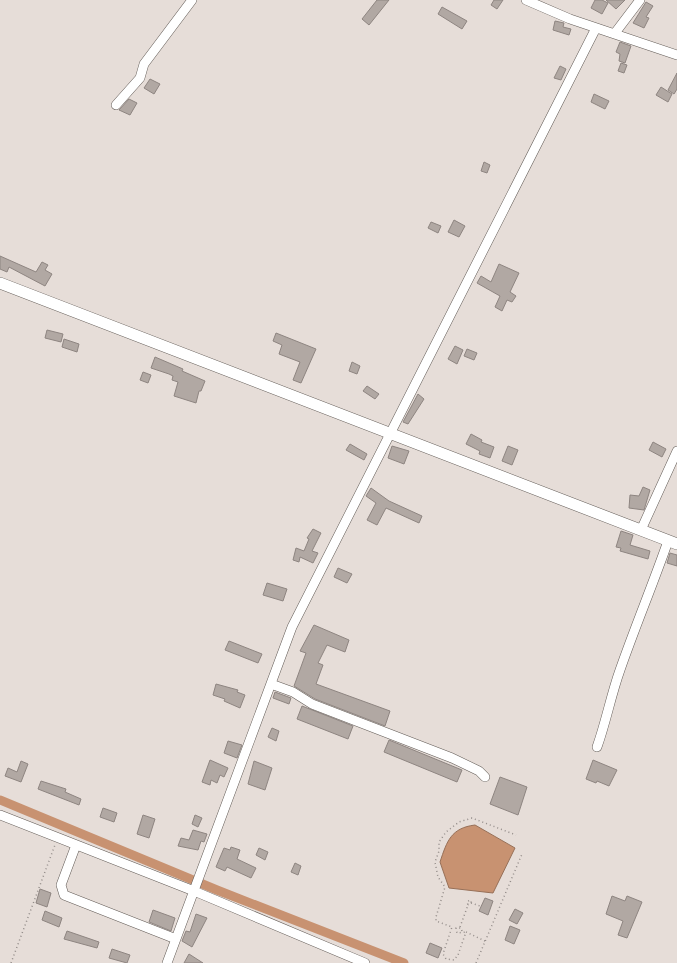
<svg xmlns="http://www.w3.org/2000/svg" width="677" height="963" font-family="'Golos Text',sans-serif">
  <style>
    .water { fill: #c89271; stroke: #977058 }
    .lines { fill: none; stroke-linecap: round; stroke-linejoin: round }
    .canal { stroke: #c89271; stroke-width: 9 }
    .building { fill: #b1a8a3; stroke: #8e8581 }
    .minor-casing { stroke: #635c57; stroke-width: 10 }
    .tertiary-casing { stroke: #635c57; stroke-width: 12 }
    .path { stroke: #948d8a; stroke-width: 1.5; stroke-dasharray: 1 3; stroke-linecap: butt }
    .minor { stroke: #fff; stroke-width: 9 }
    .tertiary { stroke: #fff; stroke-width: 11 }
  </style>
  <rect width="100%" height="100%" fill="#e6ddd8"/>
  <path class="water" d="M475 825 515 848 493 893 449 888 440 862C447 841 451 828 475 825Z"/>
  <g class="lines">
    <path class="canal" d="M0 800 217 890 404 963"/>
  </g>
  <path class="building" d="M377 0H389L369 25 362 19Z
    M494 0H503L497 9 491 5Z
    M595 0H602L608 3 602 14 591 8Z
    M606 0H625L616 9Z
    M646 2 653 6 646 17 649 18 644 28 633 23Z
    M442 7 467 21 462 29 438 14Z
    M555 21 564 23 563 27 571 29 569 35 553 30Z
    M620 42 631 46 625 63 619 61 620 54 616 52Z
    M621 63 627 65 624 73 618 71Z
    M560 66 566 69 561 80 554 78Z
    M677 73V89L674 94 668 90Z
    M150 79 160 84 154 94 144 88Z
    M661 87 672 94 668 102 656 95Z
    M594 94 609 101 605 109 591 102Z
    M129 99 137 103 130 115 119 110Z
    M484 162 490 165 487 173 481 171Z
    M454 220 465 226 459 237 448 232Z
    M431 222 441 226 438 233 428 228Z
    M0 256 36 272 42 262 48 265 45 270 52 274 45 286 9 267 7 272 0 269Z
    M499 264 519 273 510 292 516 296 512 302 507 300 502 311 495 307 500 296 477 283 481 276 491 282Z
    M47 330 63 334 61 342 45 338Z
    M276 333 316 349 301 383 293 380 300 362 279 354 282 345 273 341Z
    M64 339 79 344 77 352 62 347Z
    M455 346 463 350 457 364 448 359Z
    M467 349 477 353 474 360 464 356Z
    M155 357 183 369 182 371 205 381 201 391H199L196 403 174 396 178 382 172 380 173 376 169 374 151 368Z
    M352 362 360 366 357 374 349 371Z
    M143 372 151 375 148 383 140 380Z
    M367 386 379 394 375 399 363 391Z
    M418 394 424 399 408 424 403 422Z
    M471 434 482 440 481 442 494 447 490 458 479 454 480 451 466 444Z
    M653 442 666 449 662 457 649 450Z
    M350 444 367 454 364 460 346 450Z
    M392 446 409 451 404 464 388 458Z
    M508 446 518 450 512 465 502 461Z
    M643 487 650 490 644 510 629 508 630 495 639 496Z
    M371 488 389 501 422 516 419 523 386 508 377 525 367 520 376 503 366 496Z
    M313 529 321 533 312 551 318 553 313 563 300 557 299 562 293 560 296 548 304 551 309 539 307 538Z
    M621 531 633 535 630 545 650 551 648 559 620 551 621 548 616 547Z
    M670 553 677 555V566L667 563Z
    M338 568 352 574 347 583 334 577Z
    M267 583 287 589 283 601 263 595Z
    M314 625 349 640 345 652 327 645 318 663 323 665 316 684 390 711 385 726 315 699 294 686 306 653 300 651Z
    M229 641 262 654 258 663 225 650Z
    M216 684 238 690 237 692 245 695 240 708 224 701 225 699 213 695Z
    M275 692 291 698 289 704 273 698Z
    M302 706 353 726 348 739 297 719Z
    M272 728 279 731 276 741 268 737Z
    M389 740 462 770 457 782 384 752Z
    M228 741 242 745 237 758 224 753Z
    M210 760 228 768 224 777 220 775 217 783 211 780 210 785 202 782Z
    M593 760 617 770 609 786 597 781 596 783 586 779Z
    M21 761 28 764 21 782 5 776 8 768 17 772Z
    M254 761 272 768 265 790 248 784Z
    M500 777 527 787 518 815 490 804Z
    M41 781 66 789 65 792 81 799 79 805 38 789Z
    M103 808 117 813 114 822 100 817Z
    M143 815 155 819 149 838 137 834Z
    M195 815 202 818 198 827 192 824Z
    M193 830 207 834 204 842 201 841 198 850 178 846 181 838 189 840Z
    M231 847 240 850 237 859 256 868 251 878 227 867 225 871 216 867 224 848 230 850Z
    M259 848 268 852 265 860 256 855Z
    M295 863 301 866 298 875 291 872Z
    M40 889 51 893 47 907 36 903Z
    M612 896 625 901 627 896 642 902 627 938 618 935 623 921 606 914Z
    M485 898 493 901 488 915 479 911Z
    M515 909 523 913 517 924 509 920Z
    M153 910 175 918 171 931 149 922Z
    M45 911 62 918 59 927 42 920Z
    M196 914 207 918 192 947 182 941 186 931 190 932Z
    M510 926 520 930 514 944 505 940Z
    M67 931 99 942 97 948 64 939Z
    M430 943 442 948 438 958 426 953Z
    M112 949 130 955 127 963 109 958Z
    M189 954 203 963H184Z"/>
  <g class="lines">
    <defs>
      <path id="minor" d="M526 0 570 19 677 55
        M615 33 640 0
        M116 105 140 78 144 64 192 0
        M641 530 677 451
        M271 684 293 692 312 704 452 758 479 771 485 777
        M597 747C606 722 611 695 620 670 635 627 653 584 668 541
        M0 815 194 891 365 963
        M76 845 61 885 64 895 176 939
        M167 963 292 627 596 28"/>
      <path id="tertiary" d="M0 283 677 544"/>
    </defs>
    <use href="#minor" class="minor-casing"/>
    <use href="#tertiary" class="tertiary-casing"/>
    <path class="path" d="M471 903 480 906
      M460 927 468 905 467 902 470 900 471 902 468 905
      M462 931 461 928H456L457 933 466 932
      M485 941 466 932 458 955 454 960 446 959 443 954 452 927 436 921V917L445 887 438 877 435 862 439 851V842L446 832 459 822 472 818 516 835
      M11 963 55 845
      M476 963 522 854"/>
    <use href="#minor" class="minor"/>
    <use href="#tertiary" class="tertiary"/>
  </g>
</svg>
